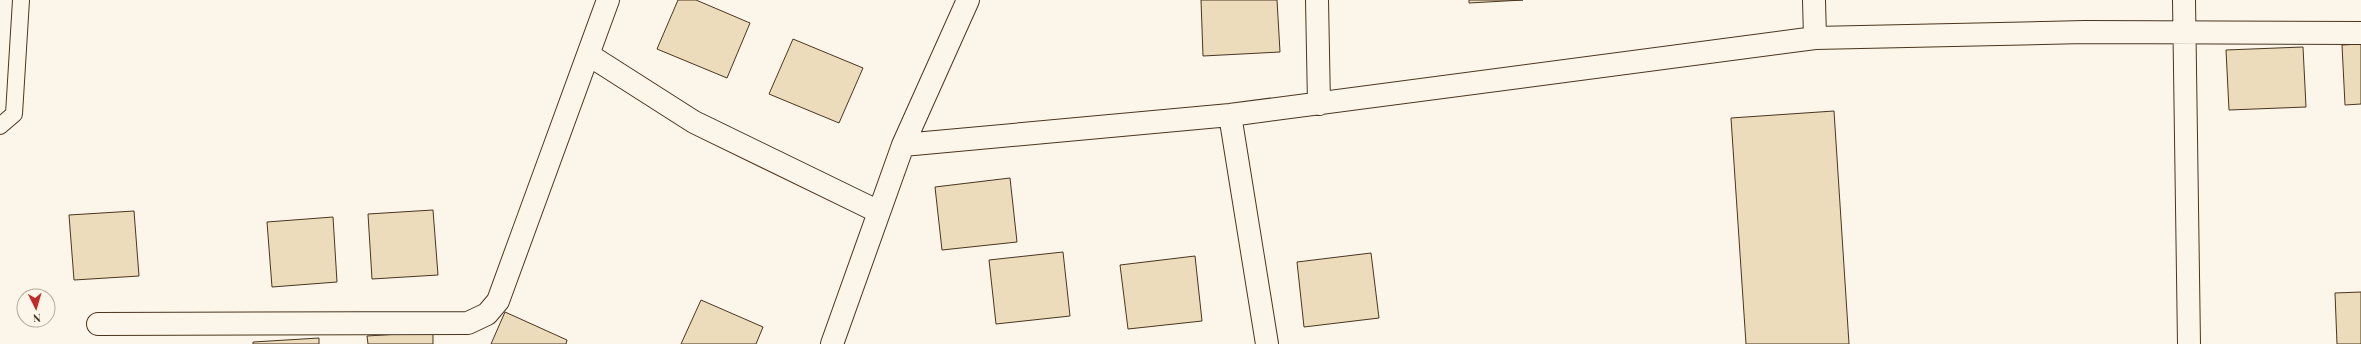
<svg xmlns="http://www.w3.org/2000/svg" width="2361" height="344" font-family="'Playfair Display',serif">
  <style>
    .building { fill: #ecdcbc; stroke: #4a3520 }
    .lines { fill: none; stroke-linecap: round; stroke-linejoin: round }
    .lane-casing { stroke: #4a3520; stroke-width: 18 }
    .street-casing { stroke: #4a3520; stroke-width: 24 }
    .lane { stroke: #fbf6e9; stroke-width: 16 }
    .street { stroke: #fbf6e9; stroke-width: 22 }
  </style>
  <rect width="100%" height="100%" fill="#fbf6e9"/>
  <path class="building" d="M678 0H696L750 23 727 78 657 49Z
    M1201 0H1277L1280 52 1203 56Z
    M1469 0H1523L1469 3Z
    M793 39 863 68 839 123 769 94Z
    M2361 44V104L2345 105 2342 45Z
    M2303 47 2306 107 2229 110 2226 50Z
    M1834 111 1849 344H1746L1731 118Z
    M1010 178 1017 242 942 250 935 187Z
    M433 210 438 275 372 279 368 214Z
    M134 211 139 276 74 280 69 215Z
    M333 217 337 282 272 287 267 222Z
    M1063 252 1070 316 996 324 989 260Z
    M1371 253 1379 318 1304 327 1297 262Z
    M1195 256 1202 321 1128 329 1120 265Z
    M2361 292V344H2337L2335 293Z
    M701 300 763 327 756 344H681Z
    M505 312 567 340 566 344H491Z
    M433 332V344H368L367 336Z
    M319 338V344H253V342Z"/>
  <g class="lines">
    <defs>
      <path id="lane" d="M0 126 14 114 21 0"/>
      <path id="street" d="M1317 0 1319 104
        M1814 0 1815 38
        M2184 0 2189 344
        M589 55 694 122 879 212
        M1230 115 1267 344
        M903 145 1230 115 1815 38 2085 32 2361 33
        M98 324 468 323 487 314 498 301 608 0
        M832 344 903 145 968 0"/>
    </defs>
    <use href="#lane" class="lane-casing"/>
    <use href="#street" class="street-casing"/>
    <use href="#lane" class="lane"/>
    <use href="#street" class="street"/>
  </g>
  <g transform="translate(36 308) rotate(175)"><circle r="19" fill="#fbf6e9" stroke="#b4a999"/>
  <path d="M0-3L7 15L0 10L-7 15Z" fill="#c62828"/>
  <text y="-6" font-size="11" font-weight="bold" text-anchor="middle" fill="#4a3520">N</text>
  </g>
</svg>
